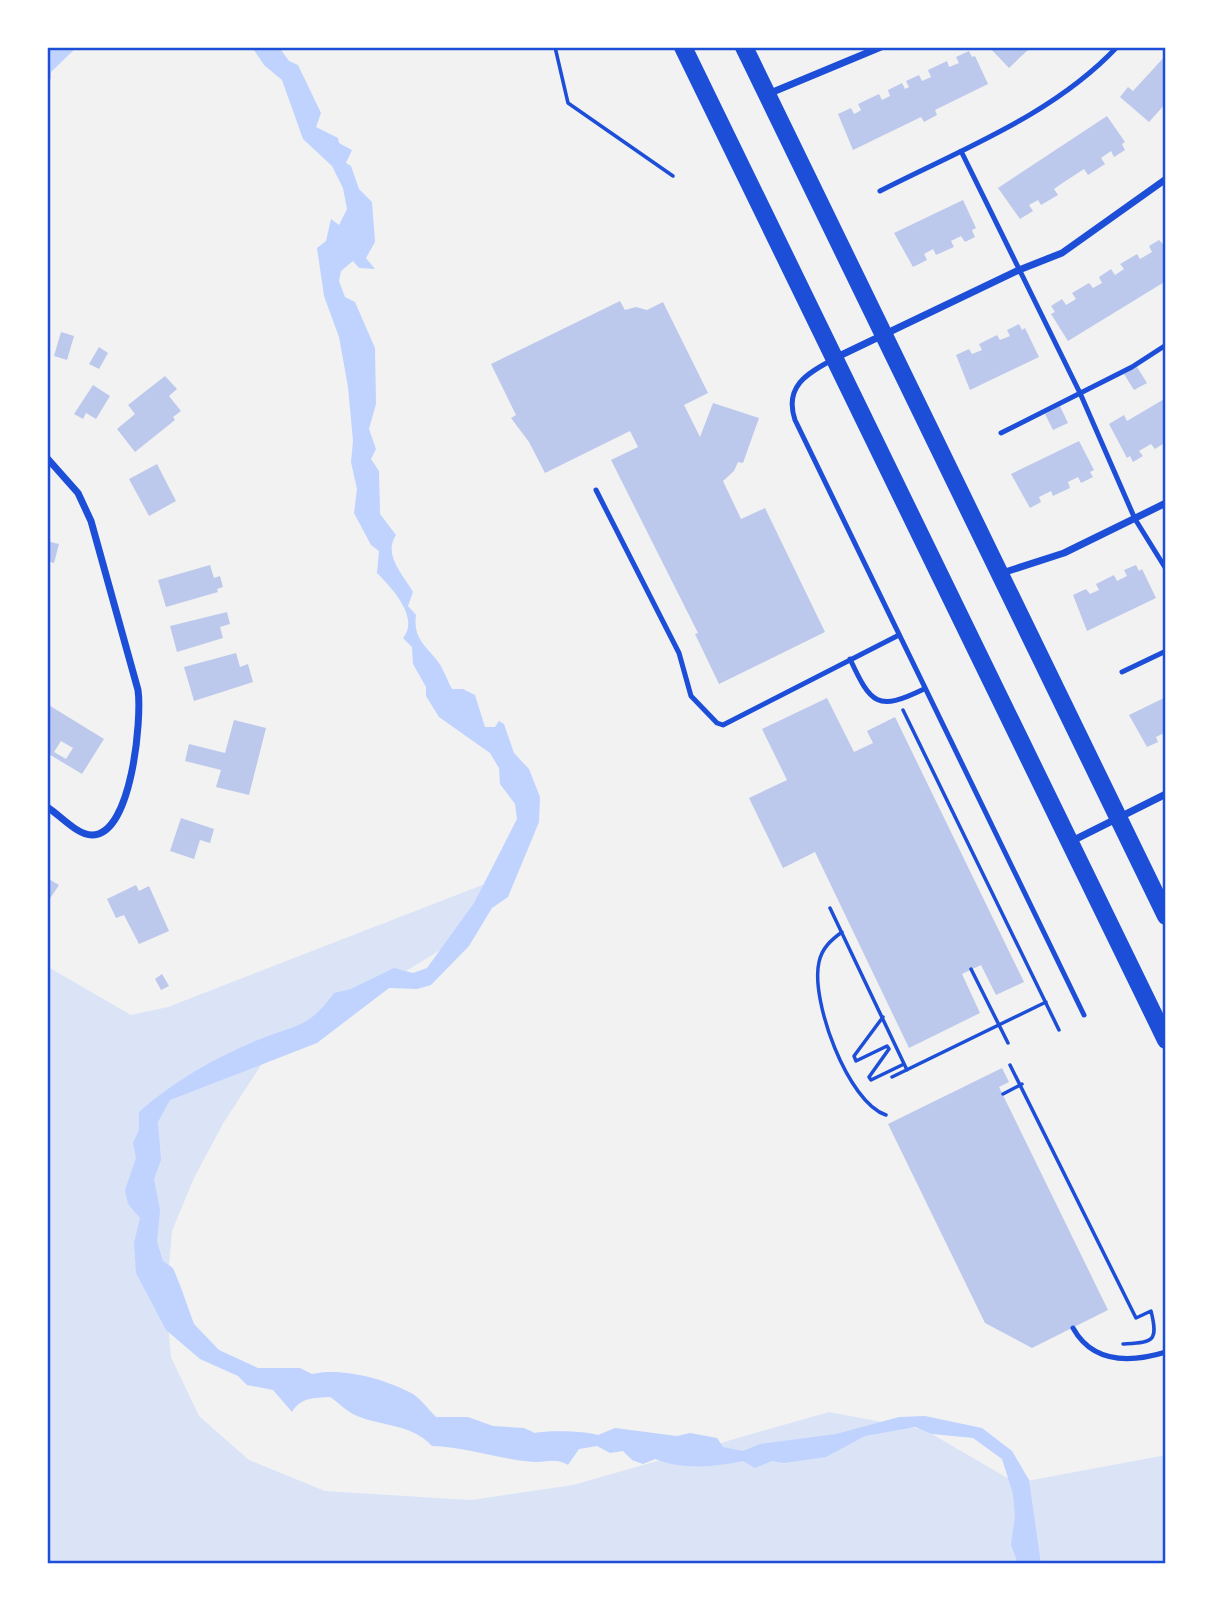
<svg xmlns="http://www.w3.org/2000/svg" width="1213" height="1611" font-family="'PT Serif',serif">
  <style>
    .green { fill: #dbe4f7 }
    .water { fill: #bfd3fe }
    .building { fill: #bdc9ec; fill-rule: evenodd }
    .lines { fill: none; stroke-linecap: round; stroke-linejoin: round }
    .path { stroke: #1d4ed8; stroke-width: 3.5 }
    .service { stroke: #1d4ed8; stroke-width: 5 }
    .minor { stroke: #1d4ed8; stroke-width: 7 }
    .primary { stroke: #1d4ed8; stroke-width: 18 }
    .neatline { fill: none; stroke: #1d4ed8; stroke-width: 2.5 }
  </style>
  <rect width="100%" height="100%" fill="#f2f2f2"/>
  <path class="green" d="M490 882 465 935 267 1056 224 1122 194 1178 172 1231 166 1303 171 1357 199 1416 249 1460 325 1491 471 1500 573 1485 829 1412 925 1430 1016 1483 1166 1455V1564H47V970L50 968 131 1015 168 1007Z"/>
  <path class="water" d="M49 47H77L51 72V79L47 80Z
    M252 47H279L289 61 298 65 321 113 316 127 338 138 339 143 352 150 346 163 351 166 359 189 372 202 375 242 366 258 375 269 359 268 353 261 341 271 339 281 345 297 355 302 375 348 376 404 369 429 376 449 371 459 379 471 380 514 396 535C383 555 402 573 413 592L408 606 416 615C413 636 423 644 436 659 443 667 447 680 452 689H463L475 695 485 727H495L499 721 504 724 514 753 529 769 540 797 539 822 508 897 492 908 469 946 431 985 417 989 389 988 317 1043 170 1100 158 1122 161 1160 154 1179 160 1210 157 1242 163 1261 173 1268 180 1285 194 1324 219 1350 258 1368H300L312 1374C341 1367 386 1379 413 1394 421 1399 429 1410 436 1417H468L493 1426 524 1428 535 1433C547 1430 587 1431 598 1435L615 1428 677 1436 690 1433 717 1438 723 1447 743 1451 760 1444 836 1434 899 1417 925 1416 982 1428 1012 1451 1029 1480 1041 1564H1018L1011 1545 1015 1516 1013 1494 1002 1459 973 1438 932 1434 915 1427 865 1436 826 1457 784 1463 772 1461 755 1468 743 1461C715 1467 683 1470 655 1459L643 1464 632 1460 623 1451 610 1453 597 1446 579 1449 568 1465C555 1458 550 1462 536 1462 501 1460 468 1447 432 1446 410 1422 378 1427 353 1414 345 1410 338 1402 330 1397 314 1398 301 1397 292 1412L273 1390 247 1385 238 1376 200 1359 166 1330 136 1273 134 1243 140 1218 128 1204 125 1190 136 1158 133 1143 139 1130V1112C174 1081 215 1058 258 1040 296 1024 307 1030 334 993L351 989 394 968 413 973 427 968 474 903 517 819 515 804 500 784 499 768 490 753 439 717 426 696V687L413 664 412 647 403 638C420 618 392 588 377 573L379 551 371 545 354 513 357 489 351 462 353 441 348 387 339 337 324 296 317 248 326 241 331 219 339 225 347 209 343 188 332 166 303 139 282 80 264 65Z"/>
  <path class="building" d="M989 47H1031L1009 68Z
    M969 51 972 57 975 56 988 84 935 110 937 115 924 122 921 117 853 150 838 114 851 108 854 114 858 112 861 110 858 104 879 94 882 100 890 96 888 90 902 83 905 89 909 87 906 81 919 75 922 81 931 77 928 70 947 61 949 67 959 63 956 57Z
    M1166 55V103L1149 122 1120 97 1128 87 1133 91Z
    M1107 116 1125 142 1122 144 1125 150 1114 157 1111 151 1101 158 1105 164 1088 175 1084 169 1061 184 1054 189 1058 195 1041 205 1038 200 1029 205 1033 211 1020 219 998 188Z
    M963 200 976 228 972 230 975 237 965 242 961 236 951 241 954 247 936 255 933 249 924 254 927 260 913 267 894 233Z
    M1159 240 1166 247V281L1068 341 1051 314 1055 312 1051 306 1062 299 1066 305 1076 299 1072 293 1089 283 1093 288 1102 283 1099 277 1111 269 1115 275 1124 269 1120 264 1137 254 1140 259 1152 252 1149 246Z
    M620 301 625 310 636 307 647 310 663 302 708 393 684 405 700 437 713 403 759 418 743 463 738 462 734 471 723 481 741 519 765 508 825 632 719 684 695 634 698 633 611 460 638 447 630 431 545 473 529 442 511 418 516 415 491 364Z
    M1019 324 1022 330 1025 328 1039 357 970 390 956 355 969 349 972 354 982 350 979 344 997 335 1000 340 1010 336 1007 330Z
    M61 332 74 336 67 360 54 356Z
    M99 347 108 353 99 369 89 364Z
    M1137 367 1147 383 1134 390 1124 374Z
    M165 376 177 389 169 396 181 411 173 417 175 420 135 452 117 429 135 414 128 405Z
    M93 385 110 396 96 419 86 413 83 419 74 414Z
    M1166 398V442L1155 449 1151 444 1139 451 1143 456 1133 462 1130 456 1127 458 1109 424 1124 415 1127 421Z
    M1060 406 1068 423 1053 430 1045 414Z
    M1079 441 1094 470 1090 472 1093 477 1081 483 1078 477 1068 482 1070 488 1053 496 1051 491 1039 497 1041 502 1030 508 1011 474Z
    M157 464 176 501 149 516 129 479Z
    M47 541 59 544 54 563 47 561Z
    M210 565 214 578 220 576 223 587 217 589 218 592 166 607 158 580Z
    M1136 565 1139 571 1142 569 1156 598 1087 631 1073 595 1086 589 1090 594 1099 590 1096 584 1114 575 1117 581 1127 576 1124 570Z
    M227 612 230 624 220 627 223 638 177 652 170 626Z
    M236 653 240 667 248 664 253 682 194 701 184 667Z
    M1166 697V732L1156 737 1158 742 1147 747 1129 715Z
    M827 698 854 752 873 743 867 731 895 717 1024 982 996 995 981 965 962 974 980 1013 909 1048 815 852 783 868 749 798 787 780 762 729Z
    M47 704 104 739 82 774 47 753ZM61 741 73 748 66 759 54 752Z
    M234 720 266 728 249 795 216 787 221 770 185 761 189 744 225 753Z
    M181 818 214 829 210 843 200 840 194 859 170 851Z
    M47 878 59 885 47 903Z
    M136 885 139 891 149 886 169 931 139 944 124 915 116 918 107 899Z
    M162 974 169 986 161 990 155 979Z
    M1002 1068 1009 1082 999 1087 1108 1310 1032 1348 985 1323 888 1124Z"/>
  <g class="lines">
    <path class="path" d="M555 47 568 103 673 176
      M903 710 1059 1030
      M830 908 907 1070
      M842 932C831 940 822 948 819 962 810 1000 848 1103 886 1115
      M971 969 1008 1043
      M883 1017 854 1056 856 1061 887 1046 889 1049 869 1077 871 1080 904 1064
      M1010 1065 1136 1318 1151 1311C1159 1343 1152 1342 1123 1344
      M892 1077 1046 1002
      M1003 1094 1022 1084"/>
    <path class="service" d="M961 151 1080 393 1135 519 1166 569
      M880 191C962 149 1053 115 1117 47
      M832 360C806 374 784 387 795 420L1084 1015
      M1001 433 1132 367 1166 345
      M596 490 679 653 691 696 717 723 723 725 899 635
      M850 659C871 704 877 712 924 689
      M1122 672 1166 651
      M1073 1328C1093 1364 1130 1363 1166 1352"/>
    <path class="minor" d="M768 94 881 47
      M835 358 1019 270 1062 253 1166 179
      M47 458 78 493 91 521 138 690C142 718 132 835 92 835 77 835 60 815 47 807
      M999 574 1064 553 1166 503
      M1070 842 1166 794"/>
    <path class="primary" d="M683 47 1166 1040
      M744 47 1166 916"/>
  </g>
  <rect width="1213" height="1611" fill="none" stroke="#ffffff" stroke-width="98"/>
  <rect x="49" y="49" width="1115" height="1513" class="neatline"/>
</svg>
